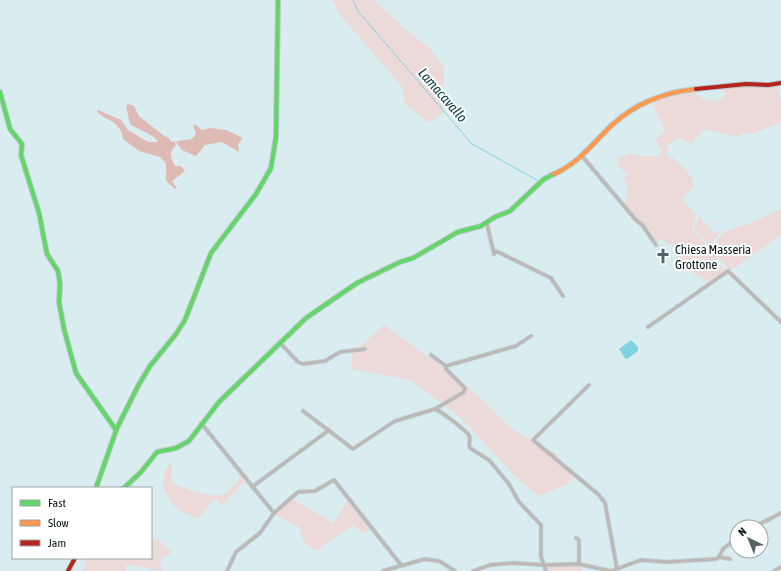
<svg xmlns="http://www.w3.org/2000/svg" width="781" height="571" viewBox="0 0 781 571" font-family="'Asap Condensed',sans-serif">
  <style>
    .green { fill: #ebdad7 }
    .forest { fill: #debab4 }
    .water { fill: #80d2de }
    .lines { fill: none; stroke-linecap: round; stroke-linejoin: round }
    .stream { stroke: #80d2de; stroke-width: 1 }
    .street-casing { stroke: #bac9cc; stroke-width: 4.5 }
    .fast-casing { stroke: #bac9cc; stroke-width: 6 }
    .slow-casing { stroke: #bac9cc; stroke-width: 6 }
    .jam-casing { stroke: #bac9cc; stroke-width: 6 }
    .street { stroke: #c0b7b5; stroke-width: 2.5 }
    .fast { stroke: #63d668; stroke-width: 4 }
    .slow { stroke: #ff974d; stroke-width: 4 }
    .jam { stroke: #b3261e; stroke-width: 4 }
    .labels { text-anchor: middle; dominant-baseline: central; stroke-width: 4; stroke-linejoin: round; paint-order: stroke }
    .poi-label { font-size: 13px; fill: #0b191a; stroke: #fff; text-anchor: start }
    .water-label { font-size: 14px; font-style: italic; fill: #03393f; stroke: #fff }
  </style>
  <rect width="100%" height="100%" fill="#d9edf0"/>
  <g class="green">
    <path d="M332 0H374L407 31 428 46 444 67 443 113 429 123 404 103 403 88 340 15Z"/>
    <path d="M751 85H777L781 102V123L754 133H743L739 137 704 129 692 144 680 138 667 144V149L669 151 666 154 670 159 672 157C678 162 698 179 693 187 690 192 685 194 682 199L696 215 692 230 716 254 717 262 726 270 709 282 696 275 678 258 682 253 671 243 668 244 661 238 656 243 635 216 636 214 629 211 622 203 625 202 628 184 623 179 628 174 618 166V157H623L630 153 640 156H659L662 150 655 140 665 131 651 100 665 95 696 89 697 95C708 102 714 104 725 96L724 89Z"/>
    <path d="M778 210H781V235L730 271C721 263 718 256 712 247L724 232 758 220Z"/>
    <path d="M699 216C703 223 711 226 713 233L721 231 711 244H708L694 230Z"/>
    <path d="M384 325 440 365 478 396 512 429 555 453 575 476 566 485 538 496 515 476 461 418 410 380 352 369V353Z"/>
    <path d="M218 444 245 481 222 505 219 504V500L214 499 198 519 181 511 173 505 163 487 164 473 171 461C174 468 168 474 173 483 186 489 214 501 227 492 232 489 236 482 240 478 240 474 222 450 218 444Z"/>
    <path d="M292 499 333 523 348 500 371 528 365 533 361 532 355 525 324 545 321 549 315 550C304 545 301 538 299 527L275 515Z"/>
    <path d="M151 539 158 540 172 552 160 560 163 571C149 571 137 563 126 565V571H83L87 558H151Z"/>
    <path d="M545 565H581L582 571H546Z"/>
  </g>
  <g class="forest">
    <path d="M128 104 134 106 139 116 164 136 169 138 171 142 174 141 176 145C168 152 171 158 175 166H181L185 171 172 181 177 188 175 189 166 181V163L160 157 139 151 123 139C121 121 108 122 97 112L98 110 121 120 128 130 148 142H158C157 136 137 129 130 124L126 106Z"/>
    <path d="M195 124 202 130 210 128 226 130 241 137 242 139 238 144 239 152 222 142 205 145 196 156 182 150 176 142C183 138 193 143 196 133L193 126Z"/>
  </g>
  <path class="water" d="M631 340 638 347V351L627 359 625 358 619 349Z"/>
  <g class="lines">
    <path class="stream" d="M353 0 357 10 472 144 537 180"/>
    <defs>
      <g id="street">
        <path d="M582 156 635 219 643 226 656 245"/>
        <path d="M487 224 494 254 496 251 551 278 563 296"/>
        <path d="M648 327 728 271 781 322"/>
        <path d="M280 343 298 362 303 364 325 361 340 352 365 349"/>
        <path d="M431 355 446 366"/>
        <path d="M589 385 533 440 599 495 605 503 617 569"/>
        <path d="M435 409C441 411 466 431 469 435 471 439 468 444 470 448L489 460 509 484 519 502 541 525V557L546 571"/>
        <path d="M303 411 353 449 395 421 435 409 464 392 465 388 446 369V366L516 346 531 336"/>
        <path d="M201 423 274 513"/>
        <path d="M252 487 329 430"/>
        <path d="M754 527 781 513"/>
        <path d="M576 538 579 540V564"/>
        <path d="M719 557 730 559"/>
        <path d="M227 571 236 552 260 533 274 513 298 492 315 491 334 480 401 565"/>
        <path d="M383 571 425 559 439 561 455 571"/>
        <path d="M473 571 490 565 513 563 545 565 579 564 610 571"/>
        <path d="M611 571 641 560 666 562 716 559 719 557 723 549 737 538"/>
        <path d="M774 571 781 567"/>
      </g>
      <g id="fast">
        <path d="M0 92 10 129 22 144 21 155 39 213 47 254 58 271 60 284 59 302 64 329 76 373 116 430"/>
        <path d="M96 488 117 428 138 386 150 366 176 334 185 320 211 253 256 194 271 168 276 137 278 0"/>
        <path d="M124 488 141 472 157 452 176 448 189 441 219 402 306 318 357 283 400 262 413 258 458 232 481 226 495 217 510 211 544 179 554 174"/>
      </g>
      <path id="slow" d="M554 174C579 163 593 143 612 125 636 103 665 92 696 89"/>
      <g id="jam">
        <path d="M696 89 746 84 768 85 781 83"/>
        <path d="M68 571 75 558"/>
      </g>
    </defs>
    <use href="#street" class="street-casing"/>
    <use href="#fast" class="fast-casing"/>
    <use href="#slow" class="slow-casing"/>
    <use href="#jam" class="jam-casing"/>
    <use href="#street" class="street"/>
    <use href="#fast" class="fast"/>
    <use href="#slow" class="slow"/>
    <use href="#jam" class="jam"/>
  </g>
  <defs>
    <symbol id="church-bare" viewBox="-9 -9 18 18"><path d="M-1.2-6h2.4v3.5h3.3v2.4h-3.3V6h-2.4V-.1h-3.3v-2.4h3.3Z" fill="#536365" stroke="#fff" stroke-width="2.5" paint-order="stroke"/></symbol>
  </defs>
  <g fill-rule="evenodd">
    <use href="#church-bare" x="652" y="245" width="22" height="22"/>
  </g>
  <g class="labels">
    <g class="poi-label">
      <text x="675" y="249">Chiesa Masseria<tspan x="675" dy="15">Grottone</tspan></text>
    </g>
    <g class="water-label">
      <text transform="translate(443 95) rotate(49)">Lamacavallo</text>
    </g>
  </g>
  <rect x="12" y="487" width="140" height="72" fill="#ffffff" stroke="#9da3a3"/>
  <rect x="20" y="500" width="20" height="6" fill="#63d668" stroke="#9da3a3"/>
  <text x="48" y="507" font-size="12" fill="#0b191a">Fast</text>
  <rect x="20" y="520" width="20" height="6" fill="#ff974d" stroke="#9da3a3"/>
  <text x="48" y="527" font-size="12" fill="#0b191a">Slow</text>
  <rect x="20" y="540" width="20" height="6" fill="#b3261e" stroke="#9da3a3"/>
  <text x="48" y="547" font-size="12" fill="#0b191a">Jam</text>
  <g transform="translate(749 539) rotate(317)"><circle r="19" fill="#ffffff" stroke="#9da3a3"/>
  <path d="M0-3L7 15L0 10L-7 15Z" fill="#536365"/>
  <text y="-6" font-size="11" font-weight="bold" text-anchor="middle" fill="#0b191a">N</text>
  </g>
</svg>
